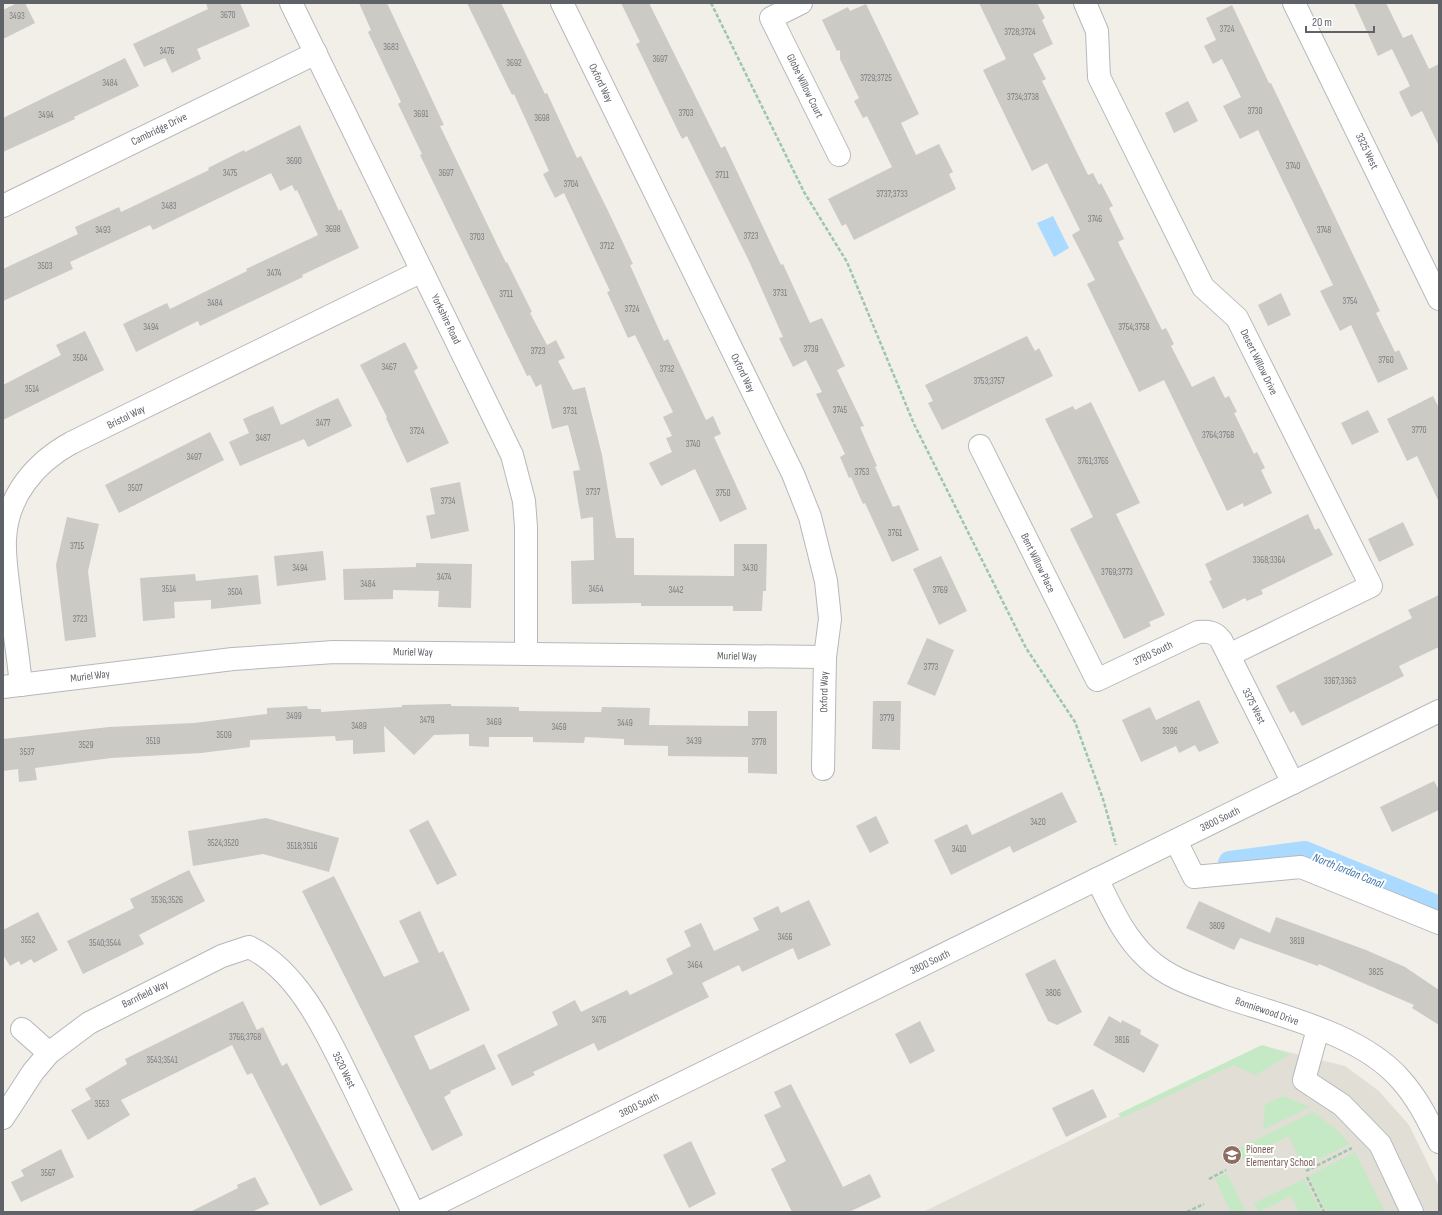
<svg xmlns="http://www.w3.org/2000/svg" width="1442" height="1215" viewBox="0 0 1442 1215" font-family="'Sofia Sans Condensed',sans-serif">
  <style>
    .education { fill: #e1ded6 }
    .green { fill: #c5e8c5 }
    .water { fill: #aadaff }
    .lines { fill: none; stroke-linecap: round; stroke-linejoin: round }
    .canal { stroke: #aadaff; stroke-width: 24 }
    .building { fill: #cccac5 }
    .minor-casing { stroke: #b5b8bc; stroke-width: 24 }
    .path { stroke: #9cc7a9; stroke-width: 2.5; stroke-dasharray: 4 2; stroke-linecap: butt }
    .minor { stroke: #fff; stroke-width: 22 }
    .labels { text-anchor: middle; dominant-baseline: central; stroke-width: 4; stroke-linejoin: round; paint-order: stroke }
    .number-label { font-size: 9px; fill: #7a7d7f }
    .street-label { font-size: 11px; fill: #5f6368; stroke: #fff }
    .education-label { font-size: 11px; fill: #785e54; stroke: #fff; text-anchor: start }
    .water-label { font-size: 12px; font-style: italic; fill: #4174aa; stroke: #fff }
  </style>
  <rect width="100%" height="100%" fill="#f1efe8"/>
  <path class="education" d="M1264 1046 1345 1066 1379 1091 1409 1125 1439 1186V1212H923Z"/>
  <g class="green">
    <path d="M1262 1045 1289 1054 1288 1056 1255 1075 1233 1065 1122 1118 1118 1114Z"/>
    <path d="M1283 1096 1310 1107 1263 1130 1265 1104Z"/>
    <path d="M1313 1112 1338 1131 1350 1144 1303 1167 1289 1136 1234 1163 1229 1153Z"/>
    <path d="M1355 1152 1385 1212H1326L1309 1176Z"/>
    <path d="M1227 1174 1246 1212H1231L1215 1179Z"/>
    <path d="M1304 1179 1321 1212H1299L1291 1196 1259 1212 1254 1203Z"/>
  </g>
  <path class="water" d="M1053 216 1069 248 1054 257 1037 223Z"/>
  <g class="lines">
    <path class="canal" d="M1230 863 1305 853 1439 908"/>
  </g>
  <g class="building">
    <path d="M17 3H25L35 23 3 39V10Z"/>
    <path d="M206 3H240L250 26 197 49 201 59 172 73 165 58 144 67 133 44 208 9Z"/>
    <path d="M359 3H387L444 125 440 126 506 263 507 262 532 312 530 313 547 345 556 340 565 358 558 361 573 390 585 387 602 455 616 538H634V575L734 576V544H767L766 591H763L762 611H733V606H641V603L572 604 571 561 594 560 593 517 581 519 573 471 580 470 568 425 552 429 541 384 536 387 530 375 527 376 420 155 422 154 398 104 401 102 368 32 371 30Z"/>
    <path d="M467 3H501L545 94 547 93 577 158 581 156 610 215 633 264 630 265 664 341 668 339 706 420 713 416 721 434 714 437 747 509 720 522 695 469 661 486 649 463 672 452 666 438 672 436 663 417 673 412 635 335 628 338 607 292 610 291 564 193 555 198 543 174 549 171 514 94 512 95Z"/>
    <path d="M621 3H649L721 148 725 146 781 265 783 264 810 323 822 318 845 366 837 370 864 426 860 427 877 466 875 467 893 507 899 505 919 550 892 562 865 503 863 504 851 477 849 478 840 457 845 454 816 394 822 392 806 360 793 367 779 338 783 337 749 261 687 136 682 139 663 100 636 44 640 42Z"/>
    <path d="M979 3H1037L1045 18 1042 20 1053 44 1033 54 1046 79 1042 81 1088 175 1093 173 1099 185 1101 183 1113 206 1109 208 1124 239 1118 242 1162 330 1166 328 1174 344 1171 346 1192 387 1214 376 1225 398 1229 396 1237 412 1234 413 1254 454 1257 452 1265 468 1261 470 1272 493 1244 507 1243 503 1227 511 1164 380 1139 392 1087 284 1095 280 1072 235 1080 230 1047 163 1032 171 983 70 1006 59Z"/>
    <path d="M1354 3H1386L1403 38 1412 34 1429 69 1439 64V146L1422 111 1411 117 1399 92 1410 86 1392 49 1378 56Z"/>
    <path d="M866 4 919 114 901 123 916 155 939 144 953 172 949 174 956 189 854 240 846 224 842 226 828 199 892 167 867 116 863 118 854 101 859 98 840 59V50L837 51 822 20 848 7 850 11Z"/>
    <path d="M1232 5 1269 83H1271L1380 311 1376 313 1395 352 1399 350 1408 369 1378 383 1351 325 1340 331 1320 291 1333 285 1258 130 1240 139 1223 106 1241 97 1222 59 1213 64 1204 46 1216 40 1206 18Z"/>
    <path d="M125 58 139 86 74 117 75 119 3 152V118Z"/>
    <path d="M1188 101 1198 121 1174 133 1165 113Z"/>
    <path d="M300 125 339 211 341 209 359 248 302 275 303 277 200 326 198 321 136 352 123 324 167 303 170 309 247 271 246 269 318 235 297 190 295 191 292 185 280 191 271 173 153 230 150 225 70 262 73 269 3 301V269L78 234 75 227 119 207 121 212 209 170 208 168 244 150 245 152Z"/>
    <path d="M1281 293 1291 315 1268 326 1258 305Z"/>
    <path d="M85 331 104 370 3 420V385L61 355 56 345Z"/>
    <path d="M1027 336 1035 351 1039 348 1053 376 942 430 928 403 933 401 925 385Z"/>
    <path d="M405 342 418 368 414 371 449 443 407 463 386 418 387 417 360 365Z"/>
    <path d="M1433 396 1439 408V502L1417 456 1407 461 1387 419Z"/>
    <path d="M338 398 352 426 308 447 304 439 240 466 229 442 249 433 243 419 273 406 281 425Z"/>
    <path d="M1091 402 1140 503 1116 514 1165 615 1149 622 1151 626 1124 639 1070 529 1093 517 1045 419 1073 406 1075 410Z"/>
    <path d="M1368 410 1379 432 1352 445 1341 423Z"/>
    <path d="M210 432 224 460 119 513 105 485Z"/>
    <path d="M460 482 469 531 431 539 426 516 435 514 430 488Z"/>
    <path d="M1308 514 1315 530 1319 528 1333 555 1261 590 1263 594 1247 601 1245 598 1223 609 1209 581 1212 580 1205 564Z"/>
    <path d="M67 517 99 524 88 571 96 637 65 641 56 565Z"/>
    <path d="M1403 522 1414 545 1379 562 1368 539Z"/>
    <path d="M323 551 326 580 277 586 274 556Z"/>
    <path d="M941 556 967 611 939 625 913 569Z"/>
    <path d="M416 563 472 564 471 608 438 607 439 591 393 590V599L344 600 343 569 416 567Z"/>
    <path d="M195 574 196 581 258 575 261 604 211 609V600L174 602 175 618 143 621 140 578Z"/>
    <path d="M1439 595V647L1399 666 1404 676 1302 726 1294 711 1290 713 1276 686 1412 618 1408 610Z"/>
    <path d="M927 638 954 650 935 696 907 684Z"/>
    <path d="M1199 700 1219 743 1199 752 1195 745 1179 753 1176 746 1141 762 1122 720 1150 707 1156 720Z"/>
    <path d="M873 701H901L900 750 872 749Z"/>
    <path d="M451 704V706L519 707V711L601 712 602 707 650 708 649 725 748 726V711H777V774L748 773V757L668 756V746L624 745V739L585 737 584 743 533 742V737H489V747L469 746V734L434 735 414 755 384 726 385 752 353 754V740L336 741 335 736 250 740V747L201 753 111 758 35 768 37 780 19 782 18 769 3 771V739L109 727 194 723 267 714V708L307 706 308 709H321V712L402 707V705Z"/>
    <path d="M1434 781 1439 790V810L1392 832 1380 807Z"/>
    <path d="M1062 792 1077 822 1013 853 1010 846 951 875 934 840 967 824 972 835Z"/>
    <path d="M876 816 889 843 870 853 856 826Z"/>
    <path d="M266 818 339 838 329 872 263 854 193 866 188 831Z"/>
    <path d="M428 820 457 875 437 885 409 830Z"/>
    <path d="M189 870 205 901 139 935 144 944 83 974 67 941 134 908 130 899Z"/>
    <path d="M334 876 384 977 419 962 399 921 420 911 439 953 443 951 470 1010 414 1036 430 1070 484 1044 496 1069 450 1091 451 1093 444 1097 463 1135 432 1151 302 891Z"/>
    <path d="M809 900 831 945 798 960 793 948 742 972 739 965 702 983 709 997 598 1051 594 1043 533 1072 535 1075 512 1086 497 1055 558 1025 552 1012 575 1000 581 1012 627 990 630 995 673 974 666 959 691 946 684 931 701 923 714 951 759 930 753 918 778 906 781 913Z"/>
    <path d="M1199 901 1270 933 1276 917 1366 950 1405 967 1439 990V1025L1412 1008 1414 1005 1319 964 1318 966 1240 938 1234 950 1186 928Z"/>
    <path d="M38 912 58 950 34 963 31 959 21 965 19 961 10 966 3 955V930Z"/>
    <path d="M1055 959 1082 1012 1057 1025 1048 1021 1025 974Z"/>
    <path d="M243 1001 257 1030 263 1027 282 1066 287 1063 353 1190 320 1206 252 1073 247 1075 232 1045 121 1100 130 1115 88 1140 71 1110 91 1099 85 1089 127 1064 125 1059Z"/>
    <path d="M1109 1016 1121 1023 1122 1020 1141 1030 1140 1034 1159 1045 1144 1073 1093 1045Z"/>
    <path d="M920 1021 935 1051 910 1064 895 1034Z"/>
    <path d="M791 1084 843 1187 870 1174 881 1197 849 1212H792L771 1169 786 1161 764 1115 781 1107 774 1092Z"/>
    <path d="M1093 1089 1107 1117 1066 1137 1052 1108Z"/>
    <path d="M691 1141 716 1194 689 1208 663 1155Z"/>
    <path d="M61 1149 74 1177 21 1202 11 1182 24 1176 21 1170Z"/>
    <path d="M255 1177 269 1204 252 1212H190L238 1188 237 1185Z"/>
  </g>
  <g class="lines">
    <defs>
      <g id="minor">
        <path d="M291 3 512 455 524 501 526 527V654"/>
        <path d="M562 3 793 474 810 517 826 581 830 619 825 657 823 769"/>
        <path d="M801 3 771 18 839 155"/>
        <path d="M1085 3 1097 31 1099 77 1203 287 1237 318 1371 586 1229 655"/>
        <path d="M1294 3 1439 299"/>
        <path d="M3 206 316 53"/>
        <path d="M980 446 1097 680 1198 632C1208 631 1215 632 1221 640L1293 783"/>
        <path d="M21 685C18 656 14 628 10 600 8 580 4 559 5 539 7 496 35 463 71 443L422 271"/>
        <path d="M3 687 233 659 334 652 825 657"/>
        <path d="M1176 841 1194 877 1301 867 1439 923"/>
        <path d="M1097 879C1111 907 1124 937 1147 958 1169 979 1198 987 1225 997 1281 1016 1362 1034 1401 1080 1418 1099 1428 1120 1439 1142"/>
        <path d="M22 1029 49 1053"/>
        <path d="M1318 1029 1304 1080 1342 1105 1380 1144 1412 1212"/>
        <path d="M3 1118 33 1072 49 1053 89 1023 222 956 249 947C301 972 329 1039 354 1089 374 1130 393 1171 413 1212"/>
        <path d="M420 1212 1439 711"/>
      </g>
    </defs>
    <use href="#minor" class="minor-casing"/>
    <g class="path">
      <path d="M711 3 804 192 847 262 914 424 1026 648 1075 722 1103 799 1116 845"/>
      <path d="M1225 1151 1232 1165"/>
      <path d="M1306 1171 1352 1148"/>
      <path d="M1307 1177 1324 1212"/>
      <path d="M1209 1179 1226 1170"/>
      <path d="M1187 1212 1204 1204"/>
    </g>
    <use href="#minor" class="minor"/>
  </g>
  <defs>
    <symbol id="school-disc" viewBox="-11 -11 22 22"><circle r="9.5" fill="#8d6e63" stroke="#fff"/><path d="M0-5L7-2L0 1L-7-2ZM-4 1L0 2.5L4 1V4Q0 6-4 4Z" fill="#fff"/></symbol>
  </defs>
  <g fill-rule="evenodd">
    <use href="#school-disc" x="1221" y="1144" width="22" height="22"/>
  </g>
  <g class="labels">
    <g class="number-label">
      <text x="228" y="15">3670</text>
      <text x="17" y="16">3493</text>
      <text x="1227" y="29">3724</text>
      <text x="1020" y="32">3728;3724</text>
      <text x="391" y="47">3683</text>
      <text x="167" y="51">3476</text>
      <text x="660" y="59">3697</text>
      <text x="514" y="63">3692</text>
      <text x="876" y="78">3729;3725</text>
      <text x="110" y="83">3484</text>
      <text x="1023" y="97">3734;3738</text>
      <text x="1255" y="111">3730</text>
      <text x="686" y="113">3703</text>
      <text x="421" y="114">3691</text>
      <text x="46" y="115">3494</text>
      <text x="542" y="118">3698</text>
      <text x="294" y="161">3690</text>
      <text x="1293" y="166">3740</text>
      <text x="230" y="173">3475</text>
      <text x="446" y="173">3697</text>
      <text x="722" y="175">3711</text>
      <text x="571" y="184">3704</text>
      <text x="892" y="194">3737;3733</text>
      <text x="169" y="206">3483</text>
      <text x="1095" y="219">3746</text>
      <text x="333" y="229">3698</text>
      <text x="103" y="230">3493</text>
      <text x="1324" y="230">3748</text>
      <text x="751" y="236">3723</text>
      <text x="477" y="237">3703</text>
      <text x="607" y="246">3712</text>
      <text x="45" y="266">3503</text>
      <text x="274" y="273">3474</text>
      <text x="780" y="293">3731</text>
      <text x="506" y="294">3711</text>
      <text x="1350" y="301">3754</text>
      <text x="215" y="303">3484</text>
      <text x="632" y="309">3724</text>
      <text x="151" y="327">3494</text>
      <text x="1134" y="327">3754;3758</text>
      <text x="811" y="349">3739</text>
      <text x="538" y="351">3723</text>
      <text x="80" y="358">3504</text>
      <text x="1386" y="360">3760</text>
      <text x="389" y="367">3467</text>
      <text x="667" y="369">3732</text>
      <text x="989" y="381">3753;3757</text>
      <text x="32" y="389">3514</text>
      <text x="840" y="410">3745</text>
      <text x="570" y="411">3731</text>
      <text x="323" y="423">3477</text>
      <text x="1419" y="430">3770</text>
      <text x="417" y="431">3724</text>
      <text x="1218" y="435">3764;3768</text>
      <text x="263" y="438">3487</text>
      <text x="693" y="444">3740</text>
      <text x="194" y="457">3497</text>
      <text x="1093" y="461">3761;3765</text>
      <text x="862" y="472">3753</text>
      <text x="135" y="488">3507</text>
      <text x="593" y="492">3737</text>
      <text x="723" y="493">3750</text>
      <text x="448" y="501">3734</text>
      <text x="895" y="533">3761</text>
      <text x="77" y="546">3715</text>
      <text x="1269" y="560">3368;3364</text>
      <text x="300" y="568">3494</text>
      <text x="750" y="568">3430</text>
      <text x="1117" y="572">3769;3773</text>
      <text x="444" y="577">3474</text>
      <text x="368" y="584">3484</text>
      <text x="169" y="589">3514</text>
      <text x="596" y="589">3454</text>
      <text x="676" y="590">3442</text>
      <text x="940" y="590">3769</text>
      <text x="235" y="592">3504</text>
      <text x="80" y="619">3723</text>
      <text x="931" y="667">3773</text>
      <text x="1340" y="681">3367;3363</text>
      <text x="294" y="716">3499</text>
      <text x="887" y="718">3779</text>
      <text x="427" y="720">3479</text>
      <text x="494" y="722">3469</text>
      <text x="625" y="723">3449</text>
      <text x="359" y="726">3489</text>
      <text x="559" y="727">3459</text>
      <text x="1170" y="731">3396</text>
      <text x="224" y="735">3509</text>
      <text x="153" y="741">3519</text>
      <text x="694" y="741">3439</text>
      <text x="759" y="742">3778</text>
      <text x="86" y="745">3529</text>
      <text x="27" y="752">3537</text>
      <text x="1038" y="822">3420</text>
      <text x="223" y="843">3524;3520</text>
      <text x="302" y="846">3518;3516</text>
      <text x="959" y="849">3410</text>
      <text x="167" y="900">3536;3526</text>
      <text x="1217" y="926">3809</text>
      <text x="785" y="937">3456</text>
      <text x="28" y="940">3552</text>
      <text x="1297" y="941">3819</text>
      <text x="105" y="943">3540;3544</text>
      <text x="695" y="965">3464</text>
      <text x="1376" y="972">3825</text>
      <text x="1053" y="993">3806</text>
      <text x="599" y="1020">3476</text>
      <text x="245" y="1037">3766;3768</text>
      <text x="1122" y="1040">3816</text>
      <text x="162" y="1060">3543;3541</text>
      <text x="102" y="1104">3553</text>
      <text x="48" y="1173">3567</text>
    </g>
    <g class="street-label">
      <text transform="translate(601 83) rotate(64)">Oxford Way</text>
      <text transform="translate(805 86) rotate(64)">Globe Willow Court</text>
      <text transform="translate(159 129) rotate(-26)">Cambridge Drive</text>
      <text transform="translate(1367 151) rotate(64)">3325 West</text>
      <text transform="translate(446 319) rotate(64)">Yorkshire Road</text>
      <text transform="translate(1259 362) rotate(64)">Desert Willow Drive</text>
      <text transform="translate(743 373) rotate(64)">Oxford Way</text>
      <text transform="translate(126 417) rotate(-26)">Bristol Way</text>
      <text transform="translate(1038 563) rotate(64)">Bent Willow Place</text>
      <text transform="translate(413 652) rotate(1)">Muriel Way</text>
      <text transform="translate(1153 653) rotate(-26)">3780 South</text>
      <text transform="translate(737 656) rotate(1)">Muriel Way</text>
      <text transform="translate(90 676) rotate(-7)">Muriel Way</text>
      <text transform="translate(824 692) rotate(-89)">Oxford Way</text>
      <text transform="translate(1254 706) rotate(63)">3375 West</text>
      <text transform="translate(1220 819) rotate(-26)">3800 South</text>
      <text transform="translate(930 962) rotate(-26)">3800 South</text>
      <text transform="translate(145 994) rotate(-26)">Barnfield Way</text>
      <text transform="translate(1267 1011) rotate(19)">Bonniewood Drive</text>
      <text transform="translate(344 1070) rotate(64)">3520 West</text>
      <text transform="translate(639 1105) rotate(-26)">3800 South</text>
    </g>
    <g class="education-label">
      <text x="1246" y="1149">Pioneer<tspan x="1246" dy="13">Elementary School</tspan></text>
    </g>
    <g class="water-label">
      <text transform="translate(1348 871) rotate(22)">North Jordan Canal</text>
    </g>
  </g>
  <rect width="1442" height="1215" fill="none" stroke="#5f6368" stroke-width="8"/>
  <path d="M1306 26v6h68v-6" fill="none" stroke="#5f6368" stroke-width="2"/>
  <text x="1312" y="26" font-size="12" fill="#5f6368" stroke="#ffffff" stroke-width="3" paint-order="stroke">20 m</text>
</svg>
